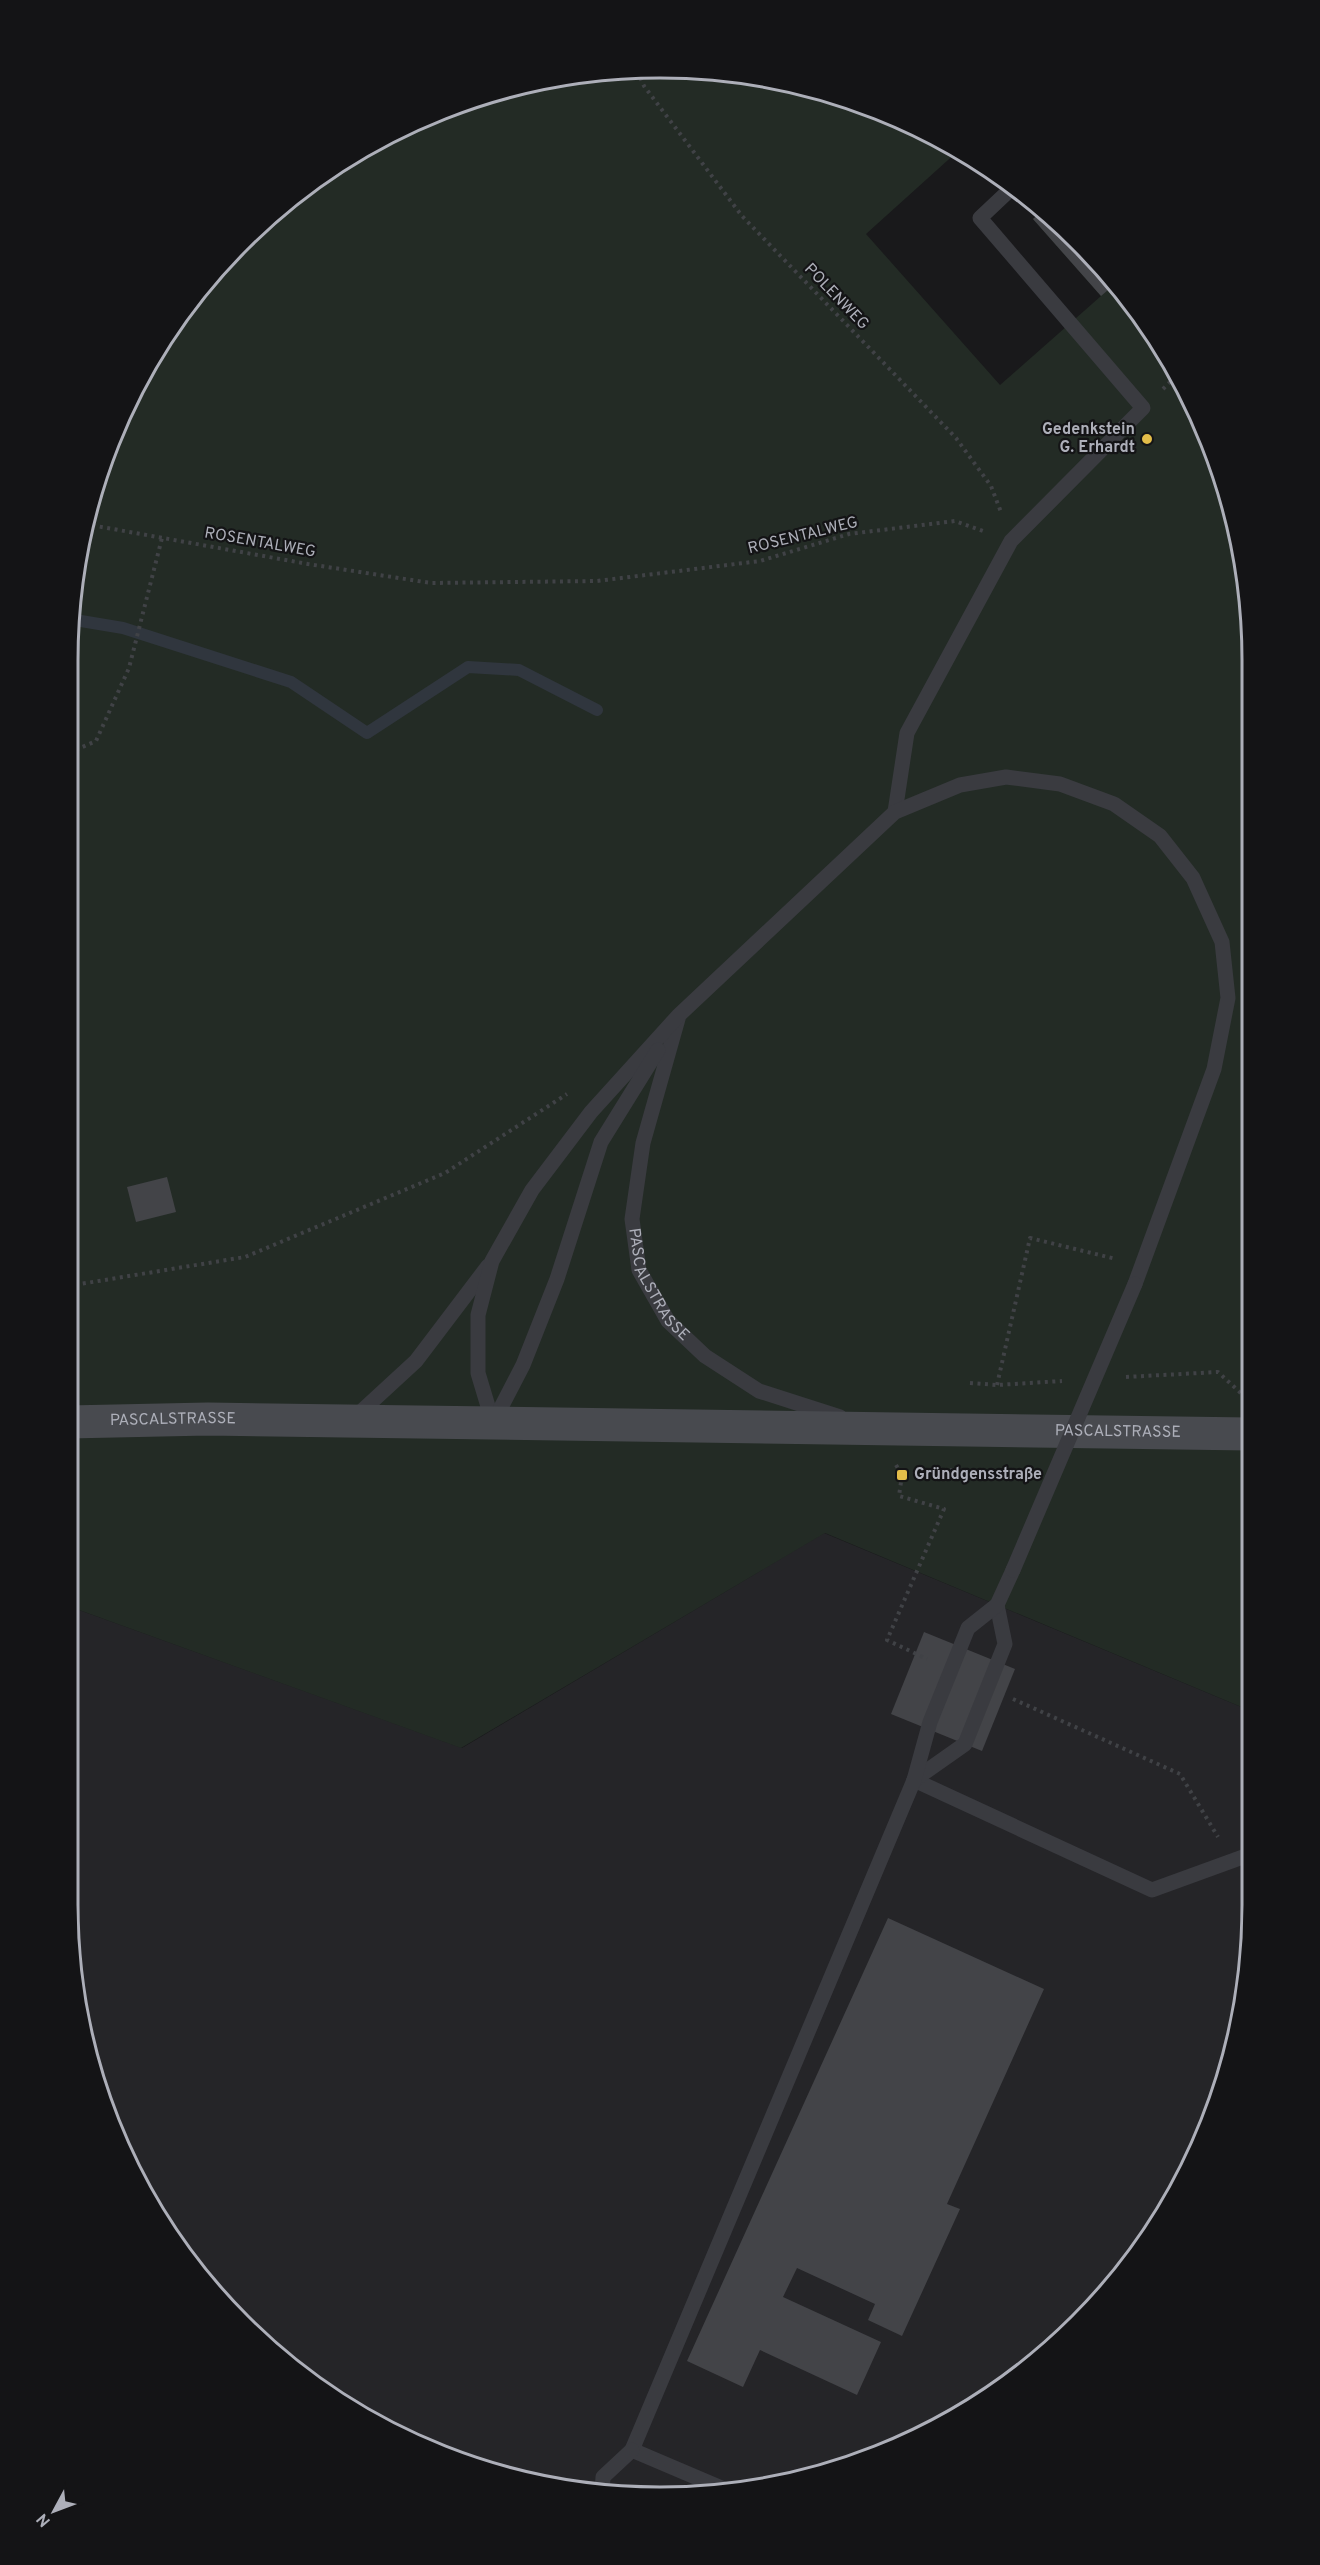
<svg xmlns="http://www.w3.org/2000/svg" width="1320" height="2565" viewBox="0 0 1320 2565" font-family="Overpass,sans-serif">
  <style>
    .built { fill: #252528 }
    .green { fill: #232b25 }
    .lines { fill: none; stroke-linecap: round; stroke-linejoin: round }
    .stream { stroke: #30363e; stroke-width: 12 }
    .building { fill: #434448 }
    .path { stroke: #404246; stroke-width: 4; stroke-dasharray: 3 4.5; stroke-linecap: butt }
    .lane { stroke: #3a3b40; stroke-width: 15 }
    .secondary { stroke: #484a4f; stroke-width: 33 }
    .lane-bridge { stroke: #3a3b40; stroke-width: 15 }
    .poi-dot { fill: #e3bd49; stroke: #141416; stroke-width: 2 }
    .labels { text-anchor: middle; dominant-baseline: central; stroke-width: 4.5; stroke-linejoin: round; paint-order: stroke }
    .street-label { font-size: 16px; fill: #adafb9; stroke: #141416 }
    .poi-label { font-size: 16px; font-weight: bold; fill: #adafb9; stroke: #141416; text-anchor: end }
    .rim { fill: none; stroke: #adafb9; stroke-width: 3 }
  </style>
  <rect width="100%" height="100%" fill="#19191b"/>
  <path class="built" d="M824 1533 1251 1711V1943L1232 2058 1192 2167 1152 2234 1079 2324 989 2397 922 2437 814 2477 737 2492 622 2496 544 2486 434 2453 363 2418 269 2350 190 2266 147 2201 99 2096 79 2020 68 1905V1606L462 1748Z"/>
  <path class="green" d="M698 69 813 88 922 128 958 151 866 234 1000 385 1101 296 1033 219 1042 211 1130 300 1208 434 1247 582 1251 1711 825 1533 461 1748 68 1606 69 622 88 507 128 398 190 300 269 215 363 147 469 99 582 73Z"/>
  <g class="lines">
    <path class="stream" d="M69 619 123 628 291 682 367 733 468 667 519 670 597 710"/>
  </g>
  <g class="building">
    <path d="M1042 211 1115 284 1101 296 1033 219Z"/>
    <path d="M167 1177 176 1212 136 1222 127 1187Z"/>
    <path d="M924 1632 1015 1669 982 1751 891 1714Z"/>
    <path d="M888 1918 1044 1989 947 2204 960 2209 902 2336 868 2320 875 2304 797 2268 783 2297 881 2342 857 2395 760 2350 743 2387 687 2361Z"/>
  </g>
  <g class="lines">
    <g class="path">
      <path d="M637 71 644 86 742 216 956 438 991 486 1001 512"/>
      <path d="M1163 389 1175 377"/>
      <path d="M85 524 308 564 431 583 597 581 760 561 849 534 955 521 983 531"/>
      <path d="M69 753 96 741 129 668 162 538"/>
      <path d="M68 1286 245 1257 445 1173 567 1094"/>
      <path d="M1126 1377 1218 1372 1244 1396"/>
      <path d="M970 1383 997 1385 1062 1381"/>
      <path d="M997 1385 1030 1238 1116 1259"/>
      <path d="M896 1465 902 1475 963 1469"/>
      <path d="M902 1475 899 1496 944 1509 887 1640 927 1659"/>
      <path d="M1013 1699 1180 1774 1218 1837"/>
    </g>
    <g class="lane">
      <path d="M895 812 907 733 1011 541 1143 408 980 218 1014 186"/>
      <path id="s1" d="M678 1019 643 1143 632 1219 639 1270 668 1321 705 1356 759 1391 840 1417"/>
      <path d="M353 1419 416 1361 488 1266"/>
      <path d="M493 1423 478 1373V1315L492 1261 532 1190 591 1112 678 1016 895 812 960 785 1006 777 1060 784 1114 804 1160 836 1193 878 1222 942 1228 998 1214 1069 1135 1284"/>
      <path d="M493 1423 523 1365 557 1279 601 1142 658 1050"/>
      <path d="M914 1780 1152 1890 1251 1854"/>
      <path d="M914 1780 965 1744 1005 1644 997 1605"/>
      <path d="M733 2493 632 2450 914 1780 930 1722 968 1628 997 1605 1013 1570"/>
      <path d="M602 2494 603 2477 632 2450"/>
    </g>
    <path class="secondary" id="s2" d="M68 1422 208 1419 1250 1434"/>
    <path class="lane-bridge" d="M1013 1570 1135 1284"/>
  </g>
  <g class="poi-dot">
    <circle cx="1147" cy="439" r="6"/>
    <rect x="896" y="1469" width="12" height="12" rx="3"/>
  </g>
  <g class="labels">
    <g class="street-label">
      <text transform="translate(836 297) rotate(46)">POLENWEG</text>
      <text transform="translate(803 536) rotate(-14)">ROSENTALWEG</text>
      <text transform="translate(260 543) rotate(10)">ROSENTALWEG</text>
      <text stroke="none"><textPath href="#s1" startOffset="278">PASCALSTRASSE</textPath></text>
      <text stroke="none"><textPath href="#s2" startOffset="105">PASCALSTRASSE</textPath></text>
      <text stroke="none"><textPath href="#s2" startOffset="1050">PASCALSTRASSE</textPath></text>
    </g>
    <g class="poi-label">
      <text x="1135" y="430">Gedenkstein<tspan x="1135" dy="18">G. Erhardt</tspan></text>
      <text x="914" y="1475" text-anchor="start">Gründgensstraße</text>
    </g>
  </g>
  <path d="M0 0H1320V2565H0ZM660 78H660A582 582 0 0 1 1242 660V1905A582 582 0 0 1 660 2487H660A582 582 0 0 1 78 1905V660A582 582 0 0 1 660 78Z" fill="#141416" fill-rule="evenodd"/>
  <path class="rim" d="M660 78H660A582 582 0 0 1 1242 660V1905A582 582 0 0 1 660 2487H660A582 582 0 0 1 78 1905V660A582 582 0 0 1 660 78Z"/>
  <g transform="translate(54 2511) rotate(229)" stroke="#141416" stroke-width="4.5" paint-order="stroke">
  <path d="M0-4.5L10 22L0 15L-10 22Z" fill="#adafb9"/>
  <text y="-9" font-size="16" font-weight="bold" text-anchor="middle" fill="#adafb9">N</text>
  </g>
</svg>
